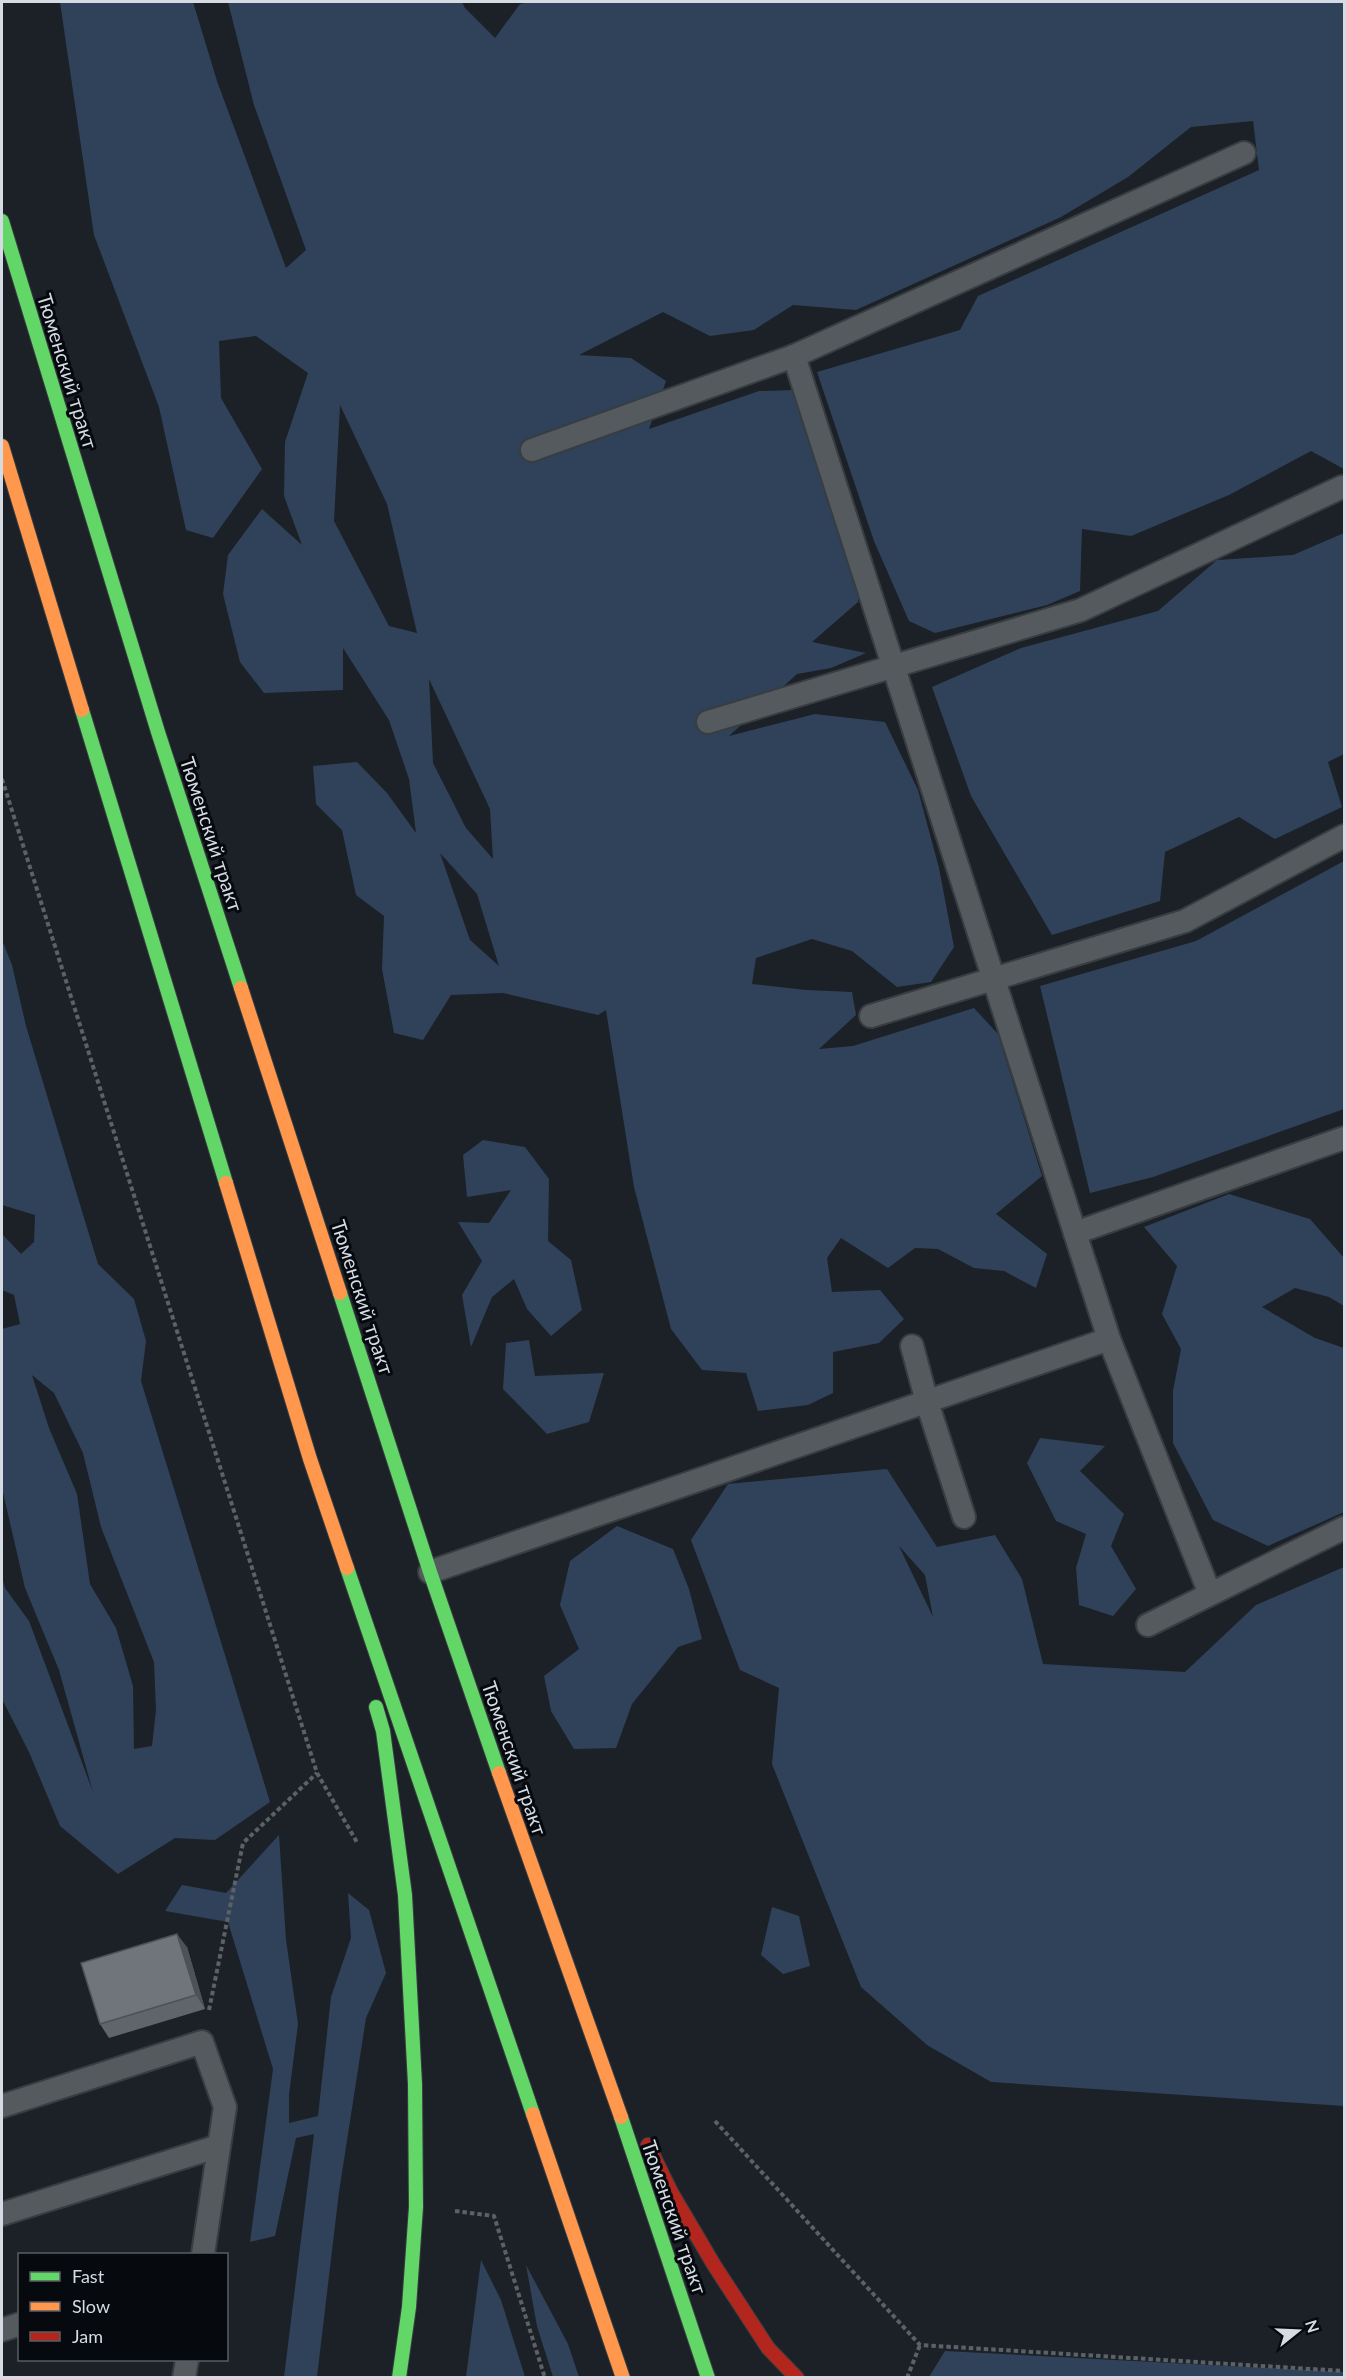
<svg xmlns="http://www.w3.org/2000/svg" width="1346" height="2379" viewBox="0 0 1346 2379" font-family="Lato,sans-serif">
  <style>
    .green { fill: #2f425a; fill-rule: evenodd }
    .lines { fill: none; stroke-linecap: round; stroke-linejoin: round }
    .lane-casing { stroke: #383d41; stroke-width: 26 }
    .fast-casing { stroke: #383d41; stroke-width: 16 }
    .slow-casing { stroke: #383d41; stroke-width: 16 }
    .jam-casing { stroke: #383d41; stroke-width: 16 }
    .path { stroke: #5c6166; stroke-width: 4; stroke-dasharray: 4.5 3; stroke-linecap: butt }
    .lane { stroke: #555a5f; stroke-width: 22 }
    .fast { stroke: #63d668; stroke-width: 14 }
    .slow { stroke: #ff974d; stroke-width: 14 }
    .jam { stroke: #b3261e; stroke-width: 14 }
    .wall { fill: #5f656a }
    .shaded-wall { fill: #4e5256 }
    .building { fill: #6f757b; stroke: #4e5256; stroke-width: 1.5 }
    .labels { text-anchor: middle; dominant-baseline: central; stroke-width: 6; stroke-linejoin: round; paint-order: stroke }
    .street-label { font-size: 20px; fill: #d5dbe3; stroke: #06090e }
  </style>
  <rect width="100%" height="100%" fill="#1b2127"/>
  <g class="green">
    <path d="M60 2H193L217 81 286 268 306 250 254 105 228 2H462L465 8 495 38 520 4 530 2H1344V469L1311 451 1229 495 1131 536 1082 529 1080 591 1047 605 935 633 909 621 874 541 817 372 960 330 978 296 1259 170 1253 121 1191 127 1128 177 1061 217 856 310 793 305 754 330 710 336 663 312 579 355 631 358 666 381 649 429 759 391 796 390 858 569V602L812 642 866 653 831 668 797 674 729 736 815 714 885 722 918 790 939 868 954 947 931 982 897 987 852 951 812 939 756 958 752 984 806 990 852 992 856 1015 819 1049 853 1046 974 1008 998 1034 1042 1176 996 1214 1047 1254 1036 1288 1004 1271 974 1268 938 1249 915 1248 888 1268 841 1238 827 1258 832 1292 880 1290 904 1319 879 1343 833 1352V1393L808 1405 758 1411 746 1373 702 1370 671 1329 634 1187 606 1010 598 1015 503 993 451 995 423 1040 394 1033 382 969 384 916 356 895 342 830 316 804 313 766 357 762 387 793 416 833 409 779 389 720 343 648V690L264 693 240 662 223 594 228 555 262 509 302 545 284 496 285 442 308 373 256 336 219 341 221 398 262 469 213 538 186 530 159 407 94 235ZM340 405 387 504 417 633 389 626 334 521ZM429 679 490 809 493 859 466 828 433 763ZM440 853 477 894 499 966 470 940Z"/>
    <path d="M1344 533V754L1328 762 1342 807 1275 839 1239 817 1165 852 1160 901 1052 935 971 796 932 687 1021 648 1158 611 1217 560 1293 555Z"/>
    <path d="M1344 861V1109L1153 1177 1090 1193 1040 986 1196 941Z"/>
    <path d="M2 940 12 965 26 1026 98 1264 134 1299 146 1341 141 1381 270 1802 215 1840 175 1838 118 1874 60 1826 29 1752 2 1699V1577L5 1588 29 1621 93 1792 59 1670 25 1588 2 1488V1329L20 1324 14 1295 2 1290V1223V1234L21 1254 34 1242 35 1215 2 1205ZM32 1375 54 1393 83 1453 101 1527 154 1662 156 1710 152 1746 134 1749 133 1686 116 1628 90 1584 77 1494 49 1428Z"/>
    <path d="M483 1140 525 1147 549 1179 548 1241 571 1260 582 1310 551 1336 527 1309 514 1279 492 1297 471 1347 462 1295 482 1261 458 1222 489 1223 511 1190 467 1197 463 1155Z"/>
    <path d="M1229 1194 1310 1219 1344 1258V1306L1329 1297 1295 1288 1262 1307 1315 1338 1344 1348V1512L1268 1546 1213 1520 1173 1443V1391L1181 1349 1162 1314 1177 1266 1144 1227Z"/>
    <path d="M529 1340 535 1376 604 1373 589 1422 547 1434 503 1389 506 1343Z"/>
    <path d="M1040 1438 1105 1446 1080 1471 1124 1514 1111 1546 1136 1589 1113 1616 1079 1605 1076 1568 1086 1534 1056 1521 1027 1463Z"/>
    <path d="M887 1469 937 1547 995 1535 1022 1579 1043 1664 1185 1672 1256 1605 1344 1567V2106L991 2082 927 2045 861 1987 772 1764 779 1688 740 1670 691 1540 728 1484ZM899 1546 925 1575 933 1617Z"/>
    <path d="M617 1526 673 1549 689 1589 702 1639 678 1647 632 1704 616 1748 574 1749 551 1711 544 1676 579 1649 560 1605 570 1561Z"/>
    <path d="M279 1835 286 1940 298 2024 289 2095V2123L318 2116 331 1997 351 1938 348 1893 369 1910 386 1973 366 2018 339 2192 317 2377H284L314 2134 296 2138 275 2236 250 2242 273 2069 228 1922 165 1911 182 1885 226 1893Z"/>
    <path d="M772 1907 799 1916 810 1966 783 1974 761 1955Z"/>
    <path d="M481 2260 501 2300 525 2377H466Z"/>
    <path d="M526 2265 568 2344 579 2377H553L537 2326Z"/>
    <path d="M945 2351 1344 2372V2377H929Z"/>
  </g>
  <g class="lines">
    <defs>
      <g id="lane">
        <path d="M794 356 1109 1339 1210 1594"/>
        <path d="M532 450 794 356 1244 153"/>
        <path d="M708 722 1081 610 1342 487"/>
        <path d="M871 1016 1185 921 1344 836"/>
        <path d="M1075 1233 1344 1138"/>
        <path d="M912 1346 927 1402 964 1517"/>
        <path d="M430 1572 1109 1339"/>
        <path d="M1148 1625 1344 1528"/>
        <path d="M2 2106 202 2042 225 2107 203 2254"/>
        <path d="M2 2214 219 2146"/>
        <path d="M2 2330 20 2324"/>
        <path d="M184 2378 187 2360"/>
      </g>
      <g id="fast">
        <path d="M2 221 158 732 241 988"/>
        <path d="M82 710 226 1183"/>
        <path d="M340 1293 430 1572 499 1773"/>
        <path d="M347 1568 533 2114"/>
        <path d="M376 1707 383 1731 405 1895 415 2084 416 2207 409 2307 399 2378"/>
        <path d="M621 2117 708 2378"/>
      </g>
      <g id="slow">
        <path d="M2 446 82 710"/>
        <path d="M241 988 340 1293"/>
        <path d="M226 1183 310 1459 347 1568"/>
        <path d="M499 1773 621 2117"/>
        <path d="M533 2114 623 2378"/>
      </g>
      <path id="jam" d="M648 2145 671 2192 714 2265 768 2348 797 2378"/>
    </defs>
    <use href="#lane" class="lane-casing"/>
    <use href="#fast" class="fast-casing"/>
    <use href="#slow" class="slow-casing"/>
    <use href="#jam" class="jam-casing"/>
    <g class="path">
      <path d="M2 779 317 1773 358 1844"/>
      <path d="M209 2010 243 1843 317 1773"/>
      <path d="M715 2121 920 2345 1344 2371"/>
      <path d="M455 2211 494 2216 545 2378"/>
      <path d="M907 2378 920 2345"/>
    </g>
    <use href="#lane" class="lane"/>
    <use href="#fast" class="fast"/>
    <use href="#slow" class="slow"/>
    <use href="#jam" class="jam"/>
  </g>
  <path class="wall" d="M187 1947 205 2009 109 2038 100 2024Z"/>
  <path class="shaded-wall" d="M177 1934 187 1947 205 2009 196 1995Z"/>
  <path class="building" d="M177 1934 196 1995 100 2024 81 1963Z"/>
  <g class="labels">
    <g class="street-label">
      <text transform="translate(68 371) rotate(73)">Тюменский тракт</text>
      <text transform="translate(212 834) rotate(72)">Тюменский тракт</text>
      <text transform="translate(363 1297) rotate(72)">Тюменский тракт</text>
      <text transform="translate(515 1758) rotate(71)">Тюменский тракт</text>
      <text transform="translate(675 2217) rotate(71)">Тюменский тракт</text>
    </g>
  </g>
  <rect width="1346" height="2379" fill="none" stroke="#d5dbe3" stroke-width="6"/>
  <rect x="18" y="2253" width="210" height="108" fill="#06090e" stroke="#595d63" stroke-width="1.5"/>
  <rect x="30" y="2272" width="30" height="9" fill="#63d668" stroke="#595d63" stroke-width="1.5"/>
  <text x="72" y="2283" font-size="18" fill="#d5dbe3">Fast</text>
  <rect x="30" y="2302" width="30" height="9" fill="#ff974d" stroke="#595d63" stroke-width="1.5"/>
  <text x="72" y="2313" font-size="18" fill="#d5dbe3">Slow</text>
  <rect x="30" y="2332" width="30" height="9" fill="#b3261e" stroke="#595d63" stroke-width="1.5"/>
  <text x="72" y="2343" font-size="18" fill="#d5dbe3">Jam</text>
  <g transform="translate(1298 2331) rotate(72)" stroke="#06090e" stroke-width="4.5" paint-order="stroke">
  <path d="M0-4.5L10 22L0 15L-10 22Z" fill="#d5dbe3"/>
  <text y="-9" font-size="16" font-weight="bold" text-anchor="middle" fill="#d5dbe3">N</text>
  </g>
</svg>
